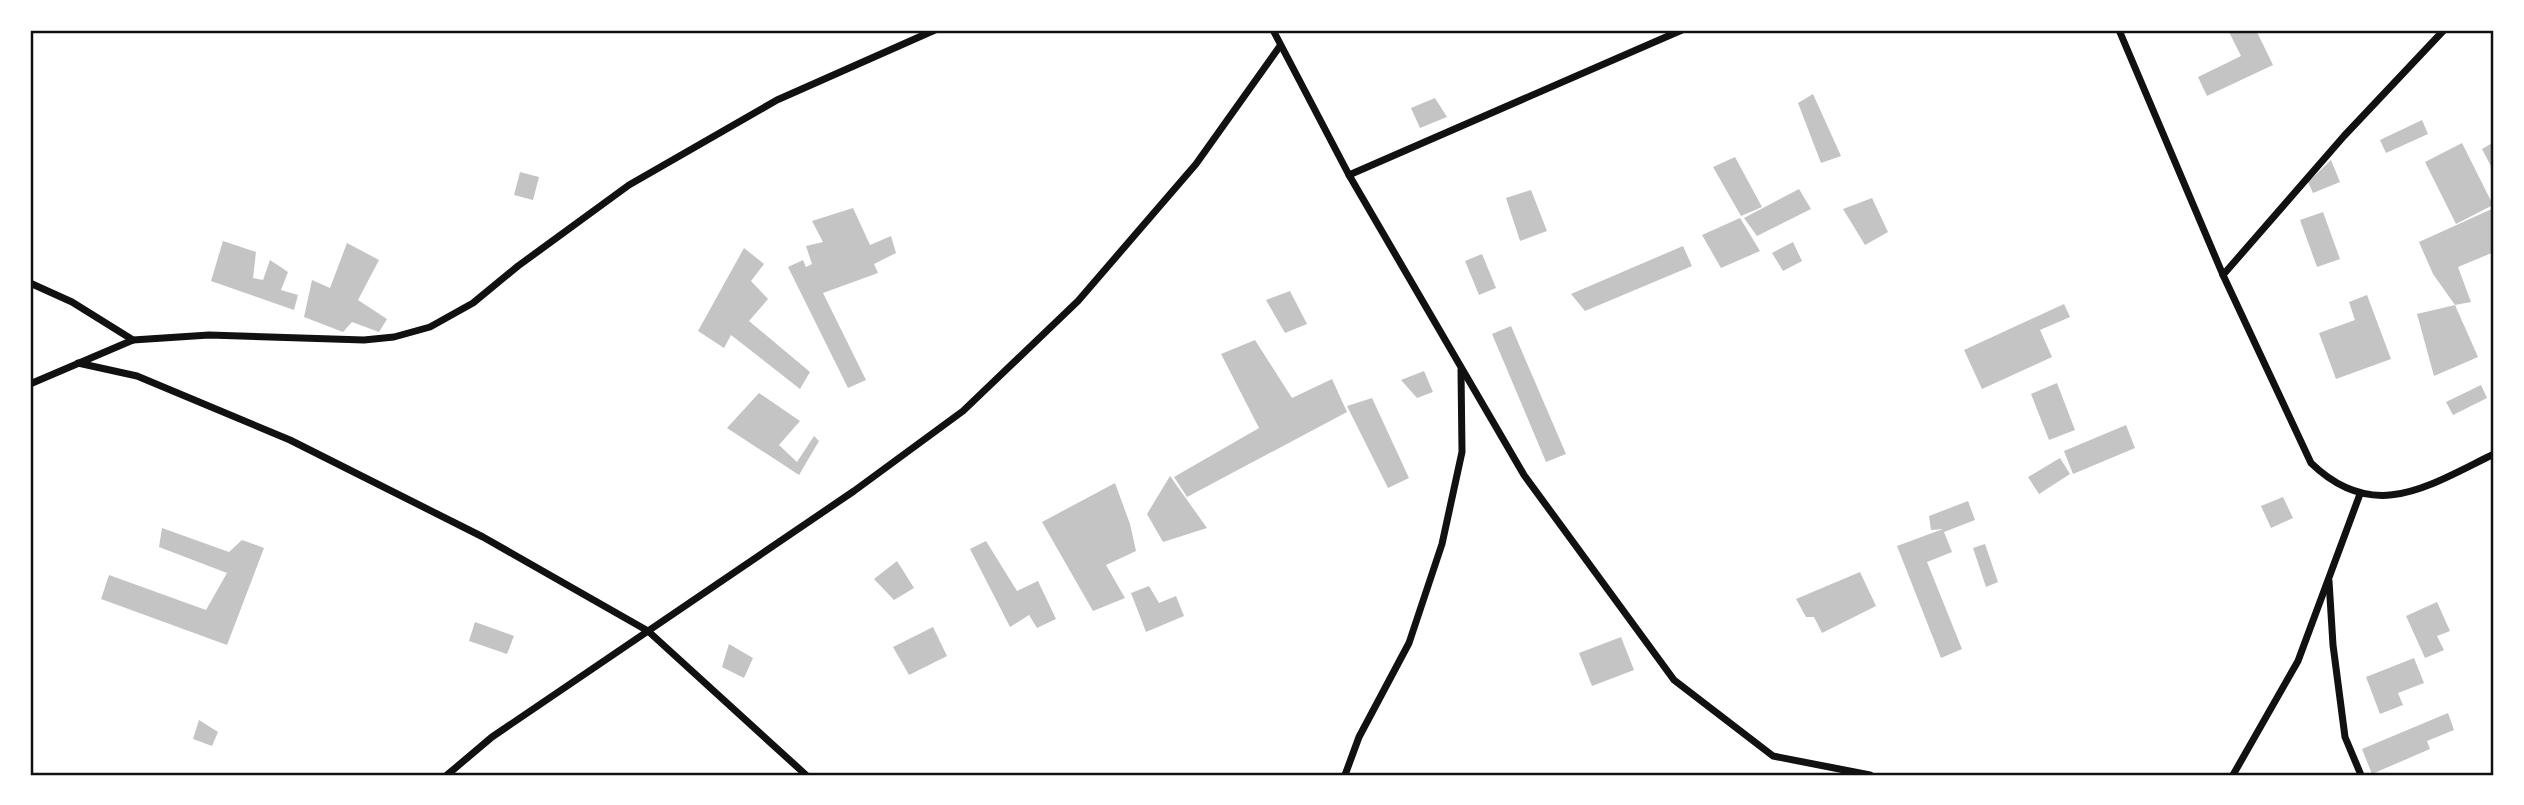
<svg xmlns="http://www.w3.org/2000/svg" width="2524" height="805" viewBox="0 0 2524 805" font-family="Overpass,sans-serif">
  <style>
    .building { fill: #c4c4c4 }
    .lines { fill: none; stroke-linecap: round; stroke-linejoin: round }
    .minor { stroke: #111; stroke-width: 7 }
    .neatline { fill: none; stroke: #111; stroke-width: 2.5 }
  </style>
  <rect width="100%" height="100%" fill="#fff"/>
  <g class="building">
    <path d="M2228 30H2256L2273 65 2207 96 2198 77 2241 56Z"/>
    <path d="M1813 94 1841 156 1821 163 1798 103Z"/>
    <path d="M1435 98 1447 117 1420 128 1411 108Z"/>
    <path d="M2422 120 2428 134 2386 153 2380 140Z"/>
    <path d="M2494 142V172L2482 149Z"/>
    <path d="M2462 143 2493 205 2456 224 2425 162Z"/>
    <path d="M1735 157 1762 207 1741 216 1713 167Z"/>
    <path d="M2331 160 2340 182 2313 193 2308 182Z"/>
    <path d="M520 172 539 177 533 200 514 195Z"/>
    <path d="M1799 189 1811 209 1757 236 1744 218Z"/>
    <path d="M1531 190 1547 231 1520 241 1506 198Z"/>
    <path d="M1872 198 1888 232 1865 245 1843 209Z"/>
    <path d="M853 208 870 245 891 236 896 253 874 264 878 273 823 293 866 380 848 388 788 267 803 260 806 267 812 264 806 246 823 242 812 221Z"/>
    <path d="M2494 208V252L2458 267 2471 302 2455 305 2433 274 2419 242Z"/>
    <path d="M2323 212 2340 259 2317 267 2300 220Z"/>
    <path d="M1740 218 1760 251 1721 268 1702 235Z"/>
    <path d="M223 241 256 252 253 278 263 280 270 260 288 272 281 290 298 295 294 310 211 281Z"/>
    <path d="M1793 242 1802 261 1783 271 1772 253Z"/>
    <path d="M347 243 379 260 358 300 387 319 379 332 352 322 343 332 304 317 312 280 330 288Z"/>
    <path d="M1683 246 1692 266 1585 311 1571 294Z"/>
    <path d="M744 248 764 264 751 281 768 299 749 321 810 372 800 389 731 335 724 348 698 331Z"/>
    <path d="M1482 254 1496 288 1479 295 1465 261Z"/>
    <path d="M1290 291 1307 324 1285 333 1266 300Z"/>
    <path d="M2367 295 2391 359 2336 379 2319 333 2355 320 2349 302Z"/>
    <path d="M2064 304 2070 317 2040 330 2052 357 1982 389 1964 350Z"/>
    <path d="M2455 305 2478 357 2434 376 2417 314Z"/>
    <path d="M1511 326 1566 454 1546 462 1492 334Z"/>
    <path d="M1255 340 1292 398 1332 379 1347 412 1187 497 1174 477 1259 428 1221 354Z"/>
    <path d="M1424 371 1433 392 1417 398 1401 380Z"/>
    <path d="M2057 383 2075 430 2049 440 2031 394Z"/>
    <path d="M2481 385 2487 398 2453 415 2446 402Z"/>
    <path d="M759 393 800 421 779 445 797 462 814 436 819 441 799 475 727 428Z"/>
    <path d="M1372 398 1409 478 1388 488 1347 406Z"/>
    <path d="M2126 425 2135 448 2073 474 2064 451Z"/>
    <path d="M2060 458 2070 474 2039 494 2028 477Z"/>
    <path d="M1170 476 1207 528 1163 542 1147 514Z"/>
    <path d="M1115 483 1130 524 1136 551 1106 565 1125 598 1093 611 1042 522Z"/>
    <path d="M2283 497 2293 518 2271 528 2261 506Z"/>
    <path d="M1968 501 1975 520 1944 532 1952 552 1927 562 1962 649 1941 658 1897 546 1943 529 1931 530 1929 516Z"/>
    <path d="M162 528 229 552 242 540 264 548 227 645 101 599 109 575 206 610 227 573 159 547Z"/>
    <path d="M986 541 1017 591 1038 581 1056 619 1037 628 1029 615 1010 627 970 549Z"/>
    <path d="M1985 544 1998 582 1986 587 1973 548Z"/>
    <path d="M897 561 914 588 894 600 874 579Z"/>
    <path d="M1860 572 1876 606 1822 633 1814 617H1806L1796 599Z"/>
    <path d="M1149 586 1159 603 1176 596 1184 616 1146 632 1131 593Z"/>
    <path d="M2437 602 2450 631 2437 636 2444 650 2425 658 2406 616Z"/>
    <path d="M475 622 514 636 507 654 469 641Z"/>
    <path d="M933 627 947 656 909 675 893 647Z"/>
    <path d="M1621 637 1634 670 1592 686 1579 653Z"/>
    <path d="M729 644 753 658 744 678 722 667Z"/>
    <path d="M2414 658 2424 683 2398 693 2403 705 2380 714 2366 677Z"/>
    <path d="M2448 713 2454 730 2427 741 2430 749 2372 774 2362 749Z"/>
    <path d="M199 720 218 732 212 746 193 739Z"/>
  </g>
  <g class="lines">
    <g class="minor">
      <path d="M1273 30 1349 175 1524 475 1674 680 1773 756 1870 775"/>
      <path d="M2119 30 2223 275 2311 463C2374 524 2428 486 2494 454"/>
      <path d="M1349 175 1682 30"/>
      <path d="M2223 275 2344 136 2444 30"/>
      <path d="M30 283 72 302 133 340"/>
      <path d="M78 363 137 376 290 440 483 537 648 631 806 775"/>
      <path d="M30 384 133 340 209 335 364 340 394 337 430 327 473 303 518 266 629 185 777 100 935 30"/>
      <path d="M2329 581 2333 645 2345 737 2361 775"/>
      <path d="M447 775 492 737 854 491 963 411 1078 301 1196 164 1280 46"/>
      <path d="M1345 775 1359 737 1409 643 1442 544 1462 452 1461 370"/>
      <path d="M2233 775 2298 661 2360 494"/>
    </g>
  </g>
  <rect width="2524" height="805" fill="none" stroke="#ffffff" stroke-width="63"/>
  <rect x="32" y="32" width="2460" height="742" class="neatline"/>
</svg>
